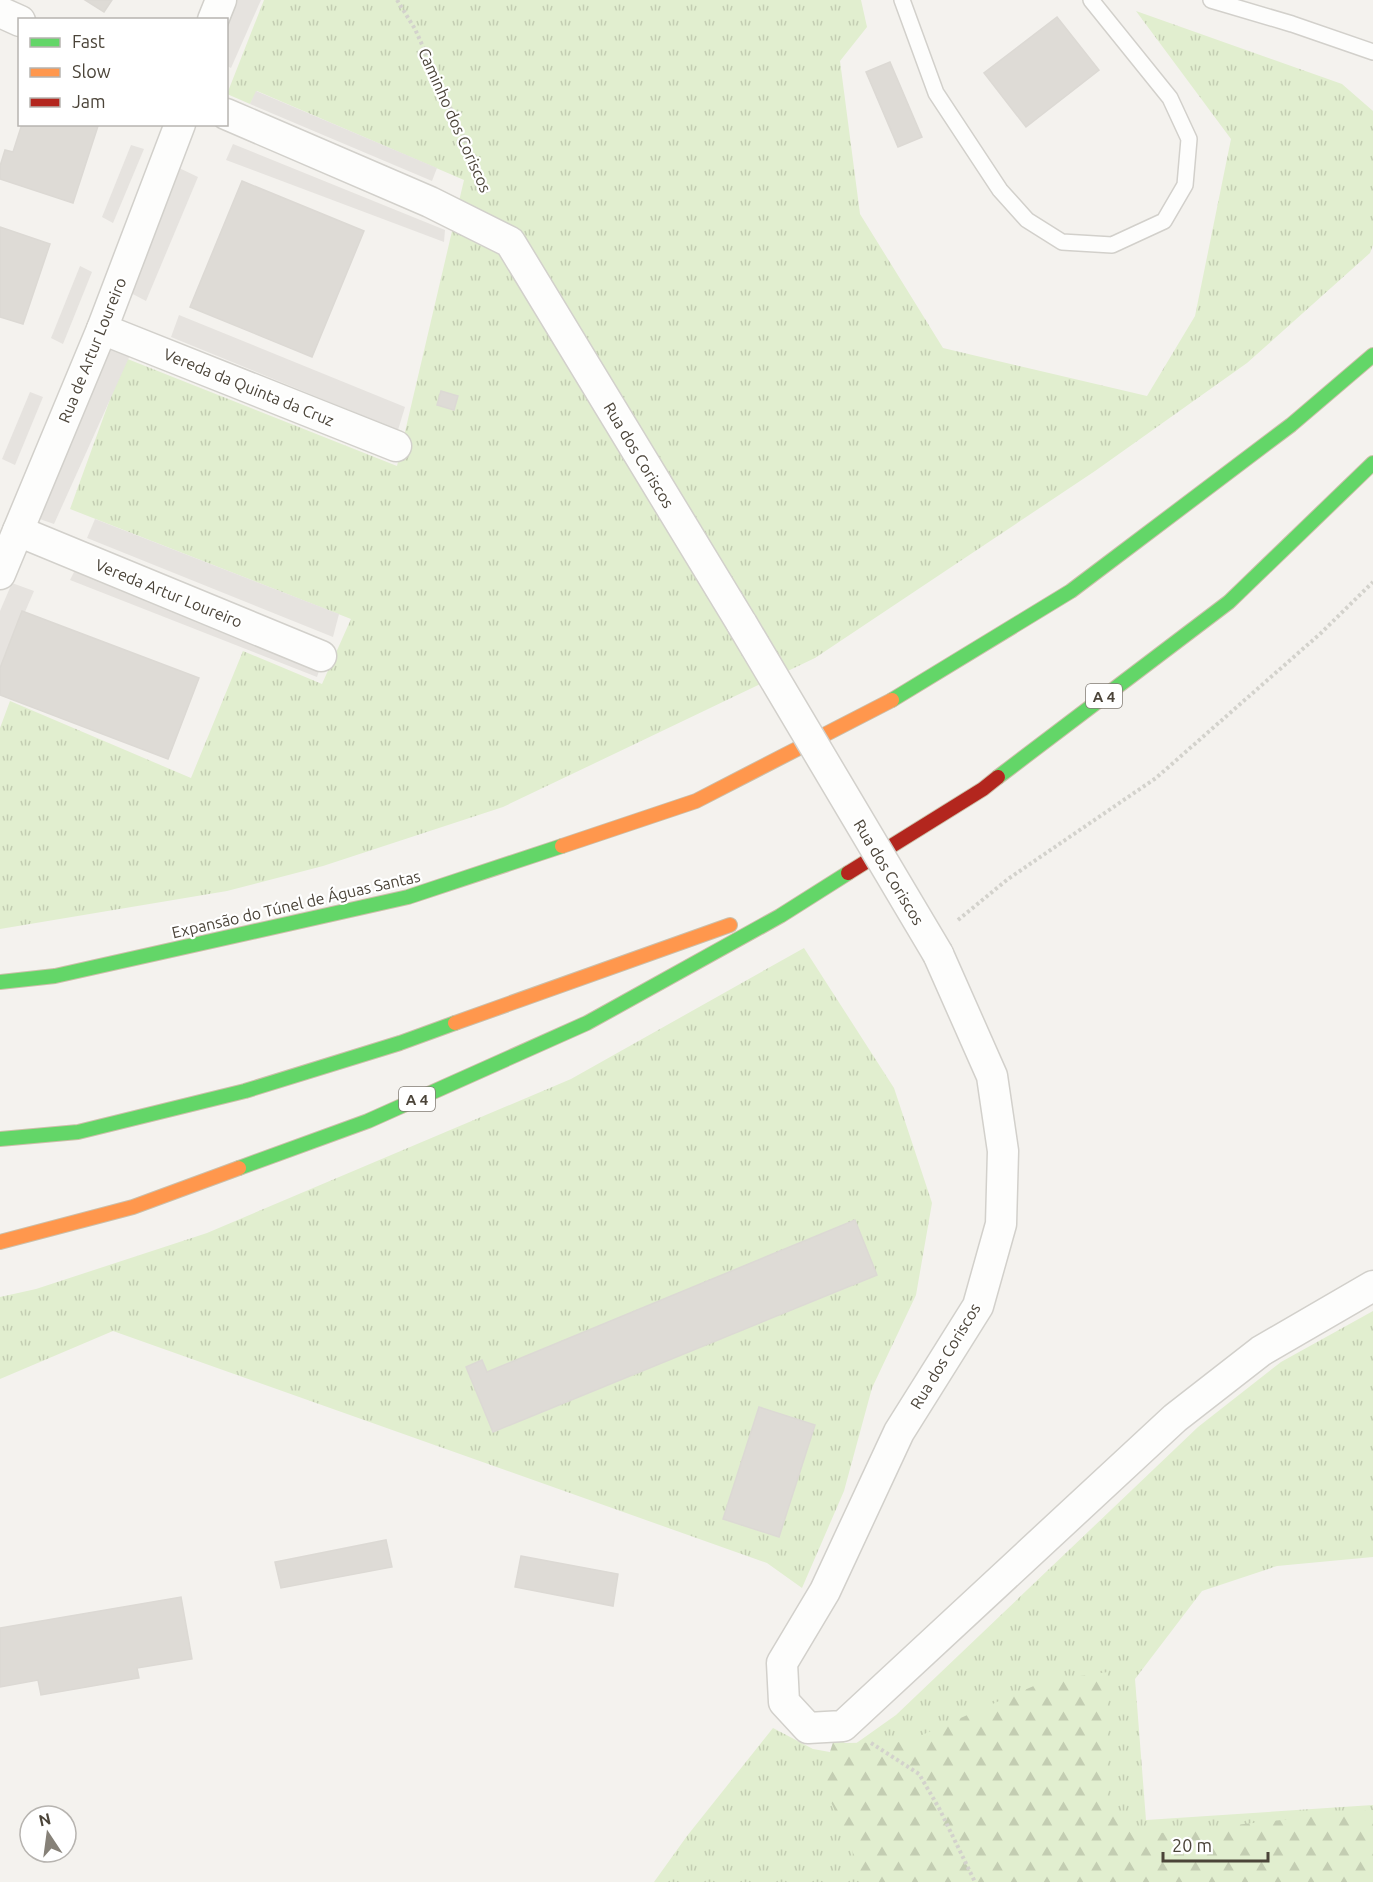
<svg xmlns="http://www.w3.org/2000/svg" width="1373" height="1882" viewBox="0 0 1373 1882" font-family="Ubuntu,sans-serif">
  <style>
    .grass { fill: url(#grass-tufts) }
    .forest { fill: url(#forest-firs) }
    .parking { fill: #e6e3df }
    .building { fill: #dedbd6; stroke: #dcd9d4; stroke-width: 1.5 }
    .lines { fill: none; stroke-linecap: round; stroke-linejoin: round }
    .lane-casing { stroke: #d2d0cb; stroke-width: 18 }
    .street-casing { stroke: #d2d0cb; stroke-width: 33 }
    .fast-casing { stroke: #ccbfa9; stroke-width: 16 }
    .slow-casing { stroke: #ccbfa9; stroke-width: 16 }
    .jam-casing { stroke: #ccbfa9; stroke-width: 16 }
    .path { stroke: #d3d2cc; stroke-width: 4; stroke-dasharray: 3 3; stroke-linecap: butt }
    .lane { stroke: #fdfdfc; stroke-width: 15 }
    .street { stroke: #fdfdfc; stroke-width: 30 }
    .fast { stroke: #63d668; stroke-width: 14 }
    .slow { stroke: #ff974d; stroke-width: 14 }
    .jam { stroke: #b3261e; stroke-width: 14 }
    .street-bridge-casing { stroke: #d2d0cb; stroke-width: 33; stroke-linecap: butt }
    .street-bridge { stroke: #fdfdfc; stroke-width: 30 }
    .labels { text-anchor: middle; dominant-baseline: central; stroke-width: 4.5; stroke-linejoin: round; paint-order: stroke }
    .shield { fill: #fff; stroke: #817c74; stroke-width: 1.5 }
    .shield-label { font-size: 15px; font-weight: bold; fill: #4b4439 }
    .street-label { font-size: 16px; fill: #4b4439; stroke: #fff }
  </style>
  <defs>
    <pattern id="grass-tufts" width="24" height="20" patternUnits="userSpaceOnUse" patternTransform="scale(1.5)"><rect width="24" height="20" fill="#e1eecf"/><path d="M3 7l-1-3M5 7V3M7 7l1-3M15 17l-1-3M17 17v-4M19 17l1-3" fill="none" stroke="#c3cdb2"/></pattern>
    <pattern id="forest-firs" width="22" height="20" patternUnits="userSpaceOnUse" patternTransform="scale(1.5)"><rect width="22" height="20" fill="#e1eecf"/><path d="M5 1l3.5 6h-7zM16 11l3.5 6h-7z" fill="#c3cdb2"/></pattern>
  </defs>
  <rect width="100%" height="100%" fill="#f4f2ee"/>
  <g class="grass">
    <path d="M264 0H861L867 27 840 61 860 214 943 348 1147 396 1195 316 1231 139 1136 11 1342 84 1373 111V245L1370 253 1247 363 1095 471 815 658 503 807 323 866 227 891 0 929V728L10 701 191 778 243 651 322 684 351 619 70 509 125 358 397 466 464 180 257 91 250 104 227 94Z"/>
    <path d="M804 948 894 1088 932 1203 916 1295 872 1388 844 1491 802 1588 767 1563 113 1331 0 1379V1297L36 1289 207 1233 571 1079Z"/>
    <path d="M1373 1311V1557L1277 1566 1202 1591 1135 1679 1146 1820 1373 1805V1882H654L687 1836 773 1728 813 1749 841 1754 896 1715 1198 1427 1281 1362Z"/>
  </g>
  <path class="forest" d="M1108 1672 1107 1802 1133 1836 1373 1810V1882H863L850 1844 821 1780 835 1736 845 1743 906 1742 1045 1681Z"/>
  <g class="parking">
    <path d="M233 0H261L231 68 227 66 226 20Z"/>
    <path d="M256 91 437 168 432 181 250 104Z"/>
    <path d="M233 144 445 230 444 242 226 160Z"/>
    <path d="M131 145 144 149 113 223 102 217Z"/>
    <path d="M177 167 198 177 146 301 127 291Z"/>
    <path d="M80 266 92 272 63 344 51 338Z"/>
    <path d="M179 315 405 407 398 430 171 337Z"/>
    <path d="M103 344 131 353 54 524 31 516Z"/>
    <path d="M30 392 43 397 15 465 2 459Z"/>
    <path d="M95 519 339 614 333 637 87 538Z"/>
    <path d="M76 568 321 665 317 677 70 580Z"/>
    <path d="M12 583 34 591 0 670V611Z"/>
  </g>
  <g class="building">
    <path d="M85 0H112L104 12Z"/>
    <path d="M1057 17 1099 70 1026 127 984 73Z"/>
    <path d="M890 62 922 137 898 147 866 72Z"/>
    <path d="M22 124 98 126 73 203 0 179V166L5 150 13 152Z"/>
    <path d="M242 181 364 231 312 357 190 307Z"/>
    <path d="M0 227 50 244 23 324 0 317Z"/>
    <path d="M441 391 458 396 454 410 437 405Z"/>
    <path d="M22 611 199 678 168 759 0 695V668Z"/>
    <path d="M855 1220 877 1275 493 1432 466 1367 482 1360 487 1372Z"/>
    <path d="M759 1407 815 1425 779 1537 723 1519Z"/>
    <path d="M386 1540 392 1567 281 1588 275 1562Z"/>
    <path d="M521 1556 618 1574 613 1606 515 1587Z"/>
    <path d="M181 1597 192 1659 137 1668 139 1678 41 1695 38 1680 0 1687V1628Z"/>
  </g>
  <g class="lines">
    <defs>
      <g id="lane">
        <path d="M902 0 936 93 1000 190 1027 220 1062 242 1112 245 1164 221 1185 185 1189 139 1170 98 1091 0"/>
        <path d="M1211 0 1292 24 1373 52"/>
      </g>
      <g id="street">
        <path d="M0 12 20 21"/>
        <path d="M213 20 221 0"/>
        <path d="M226 114 430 202 510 242 742 624"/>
        <path d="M102 329 396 446"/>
        <path d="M18 531 321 656"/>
        <path d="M0 574 102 329 180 124"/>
        <path d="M938 954 992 1076 1003 1151 1001 1224 978 1306 899 1432 825 1591 782 1663 784 1702 808 1728 843 1726 1175 1418 1261 1351 1373 1286"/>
      </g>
      <g id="fast">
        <path d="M892 700 1071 591 1291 425 1373 355"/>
        <path d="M998 777 1229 602 1373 463"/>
        <path d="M0 982 55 976 408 897 562 846"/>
        <path d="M0 1139 78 1132 245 1091 400 1043 455 1023"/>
        <path d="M239 1168 368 1121 587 1023 780 916 848 873"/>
      </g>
      <g id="slow">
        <path d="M562 846 696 801 892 700"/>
        <path d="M455 1023 730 925"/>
        <path d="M0 1242 133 1207 239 1168"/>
      </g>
      <path id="jam" d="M848 873 983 789 998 777"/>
    </defs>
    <use href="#lane" class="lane-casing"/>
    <use href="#street" class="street-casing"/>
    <use href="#fast" class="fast-casing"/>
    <use href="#slow" class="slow-casing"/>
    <use href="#jam" class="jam-casing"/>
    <g class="path">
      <path d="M397 0 415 29 489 194"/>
      <path d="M958 920 1008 879 1156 778 1321 633 1373 582"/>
      <path d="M871 1743 919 1774 939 1808 975 1882"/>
    </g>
    <use href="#lane" class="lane"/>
    <use href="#street" class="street"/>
    <use href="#fast" class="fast"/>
    <use href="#slow" class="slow"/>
    <use href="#jam" class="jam"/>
    <defs>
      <path id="street-bridge" d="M742 624 938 954"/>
    </defs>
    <use href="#street-bridge" class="street-bridge-casing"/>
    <use href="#street-bridge" class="street-bridge"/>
  </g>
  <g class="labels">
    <g class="shield">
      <rect x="1086" y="684" width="36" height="24" rx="4.5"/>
      <rect x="399" y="1087" width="36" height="24" rx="4.5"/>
    </g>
    <g class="shield-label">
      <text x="1104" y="696">A 4</text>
      <text x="417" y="1099">A 4</text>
    </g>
    <g class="street-label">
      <text transform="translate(455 120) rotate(66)">Caminho dos Coriscos</text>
      <text transform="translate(92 350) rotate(-68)">Rua de Artur Loureiro</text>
      <text transform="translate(249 387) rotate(22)">Vereda da Quinta da Cruz</text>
      <text transform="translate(639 455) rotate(59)">Rua dos Coriscos</text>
      <text transform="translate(169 593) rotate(22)">Vereda Artur Loureiro</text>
      <text transform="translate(889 872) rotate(59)">Rua dos Coriscos</text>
      <text transform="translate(296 904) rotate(-13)">Expansão do Túnel de Águas Santas</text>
      <text transform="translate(945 1356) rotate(-59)">Rua dos Coriscos</text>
    </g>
  </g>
  <rect x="18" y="18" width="210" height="108" fill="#ffffff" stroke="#b7b4b0" stroke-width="1.5"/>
  <rect x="30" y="38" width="30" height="9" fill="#63d668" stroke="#b7b4b0" stroke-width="1.5"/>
  <text x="72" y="48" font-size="18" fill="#4b4439">Fast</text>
  <rect x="30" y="68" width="30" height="9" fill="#ff974d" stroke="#b7b4b0" stroke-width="1.5"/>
  <text x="72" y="78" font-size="18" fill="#4b4439">Slow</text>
  <rect x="30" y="98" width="30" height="9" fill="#b3261e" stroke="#b7b4b0" stroke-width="1.5"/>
  <text x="72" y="108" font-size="18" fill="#4b4439">Jam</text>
  <g transform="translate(48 1834) rotate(347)"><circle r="28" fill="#ffffff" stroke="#b7b4b0" stroke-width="1.5"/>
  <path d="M0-4.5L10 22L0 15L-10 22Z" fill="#868178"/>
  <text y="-9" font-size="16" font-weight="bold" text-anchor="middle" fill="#4b4439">N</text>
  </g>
  <path d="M1163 1852v9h105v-9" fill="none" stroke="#4b4439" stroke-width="3"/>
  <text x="1172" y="1852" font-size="18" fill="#4b4439" stroke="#ffffff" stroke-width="4.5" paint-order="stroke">20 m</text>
</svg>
